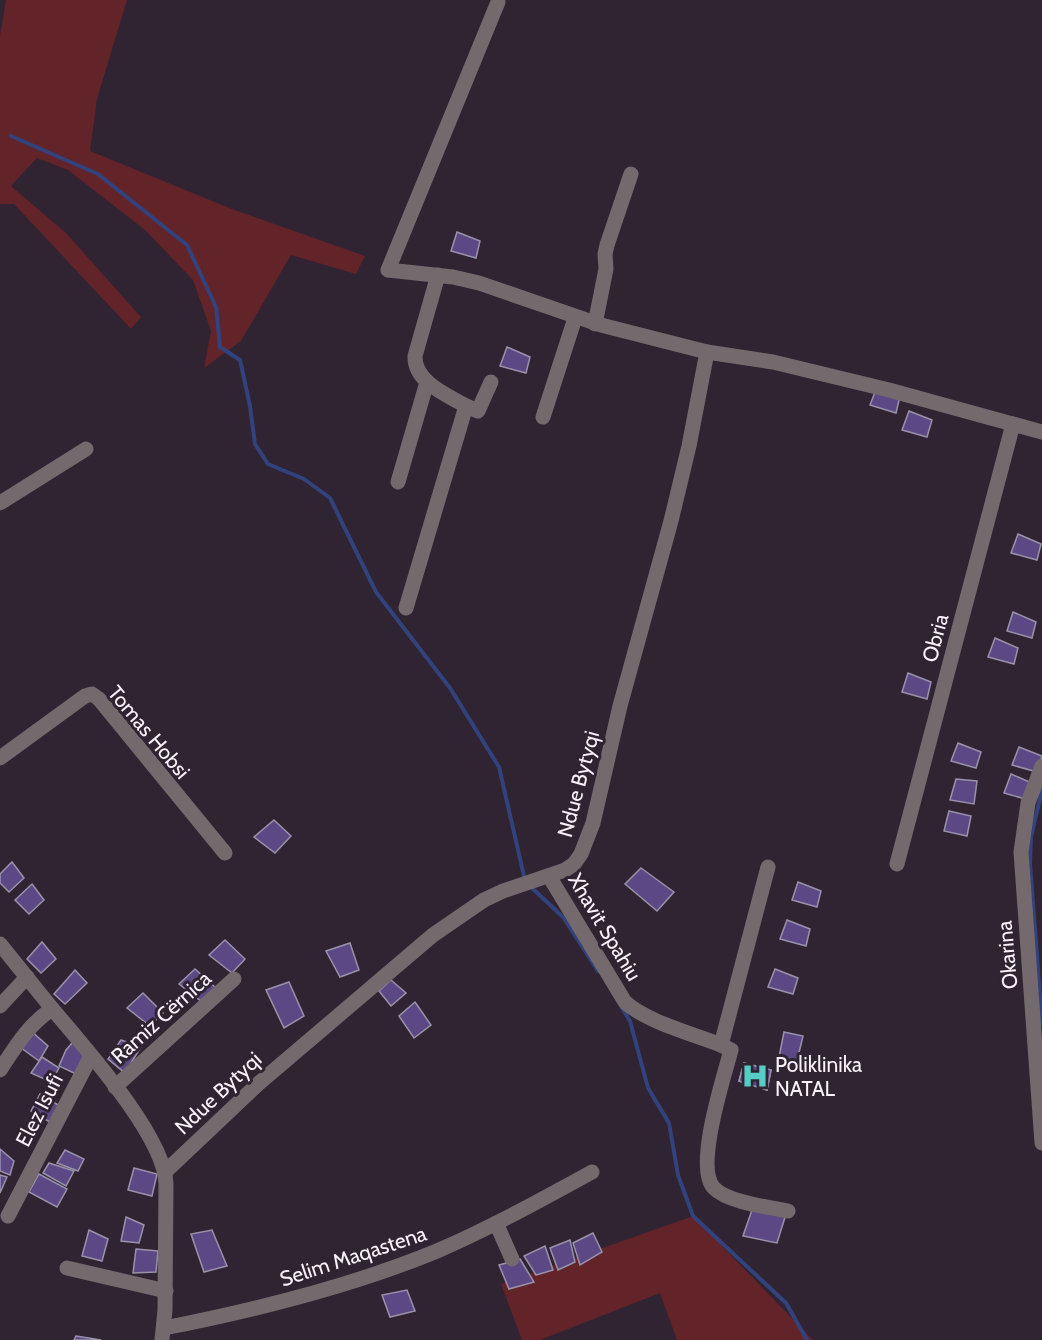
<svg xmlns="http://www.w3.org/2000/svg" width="1042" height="1340" viewBox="0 0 1042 1340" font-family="Cabin,sans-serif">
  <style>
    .green { fill: #622329 }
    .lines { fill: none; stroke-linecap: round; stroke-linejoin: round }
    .stream { stroke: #32427c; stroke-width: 4 }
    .building { fill: #5b4885; stroke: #9893a9; stroke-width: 1.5 }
    .minor { stroke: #746a6e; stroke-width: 15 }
    .labels { text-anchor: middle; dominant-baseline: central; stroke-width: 6; stroke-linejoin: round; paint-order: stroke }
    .street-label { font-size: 21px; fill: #faf1fb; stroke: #302332 }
    .poi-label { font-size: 21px; fill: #faf1fb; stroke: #302332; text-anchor: start }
  </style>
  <rect width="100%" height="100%" fill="#302332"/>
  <g class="green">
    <path d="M6 0H127L97 99 90 151 232 209 365 256 356 274 291 255 241 341 204 368 211 331 193 280 145 230 68 170 37 158 11 186 66 233 141 317 131 329 14 204H0V36Z"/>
    <path d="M693 1216 813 1340H677L660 1293 540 1340H522L501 1284Z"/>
  </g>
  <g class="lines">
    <g class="stream">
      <path d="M11 136 98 174 187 245 216 307 220 347 240 360 250 406 255 444 268 464 304 479 330 498 376 592 450 688 499 767 524 876"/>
      <path d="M1042 790 1031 837 1030 863 1042 1023"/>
      <path d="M533 889 563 917 598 971"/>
      <path d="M622 1008 630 1021 648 1088 669 1123 678 1175 693 1216 786 1303 807 1340"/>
    </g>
  </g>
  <g class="building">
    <path d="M457 232 480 241 476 258 451 251Z"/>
    <path d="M507 347 530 357 526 373 500 366Z"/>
    <path d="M877 387 900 396 896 413 870 405Z"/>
    <path d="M909 411 932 420 927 437 902 430Z"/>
    <path d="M1018 534 1041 544 1037 560 1011 553Z"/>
    <path d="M1013 612 1036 622 1032 638 1007 631Z"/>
    <path d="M995 638 1018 648 1014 664 988 657Z"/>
    <path d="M908 673 931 682 927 699 902 692Z"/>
    <path d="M958 743 981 752 976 768 951 761Z"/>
    <path d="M1019 747 1042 756 1037 772 1012 765Z"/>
    <path d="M1011 774 1034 784 1029 800 1004 793Z"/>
    <path d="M956 779 977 781 974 804 950 800Z"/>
    <path d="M949 811 971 816 967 836 944 831Z"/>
    <path d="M274 820 291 836 275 853 254 837Z"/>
    <path d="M12 862 24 878 9 892 0 883V874Z"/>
    <path d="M641 868 674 892 657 911 625 884Z"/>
    <path d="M798 882 821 891 817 907 792 900Z"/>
    <path d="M32 884 44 900 29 914 15 900Z"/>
    <path d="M787 920 810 929 806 946 780 939Z"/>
    <path d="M225 940 245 959 232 973 209 955Z"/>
    <path d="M42 942 56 959 41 973 27 959Z"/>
    <path d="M350 943 359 970 340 977 326 951Z"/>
    <path d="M195 969 216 988 202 1002 179 984Z"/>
    <path d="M775 969 798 978 793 994 768 987Z"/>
    <path d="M75 970 87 983 65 1004 54 994Z"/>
    <path d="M391 980 406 993 391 1006 379 991Z"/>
    <path d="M289 982 304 1016 284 1028 266 990Z"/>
    <path d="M143 993 163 1013 150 1026 127 1008Z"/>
    <path d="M415 1002 431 1025 414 1038 399 1016Z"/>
    <path d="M31 1031 48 1046 39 1061 20 1047Z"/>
    <path d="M784 1032 803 1036 797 1061 779 1057Z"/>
    <path d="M121 1040 141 1047 125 1073 108 1059Z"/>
    <path d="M73 1042 89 1050 76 1074 59 1066 66 1050Z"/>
    <path d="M42 1057 59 1068 51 1082 31 1073Z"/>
    <path d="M744 1063 771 1070 767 1090 739 1081Z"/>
    <path d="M744 1063 771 1070 767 1090 739 1081Z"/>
    <path d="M40 1094 60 1106 53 1124 31 1111Z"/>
    <path d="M0 1149 14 1161 10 1175 0 1171Z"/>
    <path d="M65 1150 84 1159 78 1171 57 1163Z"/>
    <path d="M49 1163 74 1171 66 1186 43 1173Z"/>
    <path d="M134 1168 157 1174 152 1196 128 1190Z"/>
    <path d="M39 1174 67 1189 57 1207 29 1192Z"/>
    <path d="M0 1175 7 1177 0 1193Z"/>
    <path d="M754 1204 787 1211 777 1243 743 1236Z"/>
    <path d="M126 1217 144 1225 139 1243 121 1241Z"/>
    <path d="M89 1230 108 1239 102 1261 82 1256Z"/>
    <path d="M212 1230 227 1266 204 1272 191 1234Z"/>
    <path d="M593 1233 602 1252 580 1265 573 1243Z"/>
    <path d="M570 1240 575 1262 558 1270 550 1248Z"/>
    <path d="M545 1246 553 1270 536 1275 524 1256Z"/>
    <path d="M136 1249 158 1251 156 1272 133 1273Z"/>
    <path d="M520 1259 534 1282 509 1289 499 1265Z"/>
    <path d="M407 1290 415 1311 390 1317 382 1295Z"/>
    <path d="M76 1336 101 1340H74Z"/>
  </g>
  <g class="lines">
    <g class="minor">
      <path d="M498 2 388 270 453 277 479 283 601 325 707 352 773 362 889 390 1042 432"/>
      <path d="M595 324 606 269 605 254 607 245 631 174"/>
      <path d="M466 406 478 411 491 382"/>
      <path d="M543 417 575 318"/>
      <path d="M398 482 427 382"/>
      <path d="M0 503 86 449"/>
      <path d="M406 608 466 406C447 395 414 382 415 356L438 275"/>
      <path d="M0 758 85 696 92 694 99 699 225 853"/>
      <path d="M1042 766 1028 803 1021 852 1042 1143"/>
      <path d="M897 864 1013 424"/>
      <path d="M768 867 721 1045 731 1050C724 1077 694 1168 714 1188 727 1202 768 1207 788 1211"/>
      <path d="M549 876 625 1002C645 1021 693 1034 721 1045"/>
      <path d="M0 944C18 966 36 989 55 1012 86 1049 165 1137 166 1184L165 1310 162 1340"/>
      <path d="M0 1006 27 977"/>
      <path d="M0 1070C16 1046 28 1025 52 1009"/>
      <path d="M115 1087 234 979"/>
      <path d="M166 1171 258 1084 433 935 484 900 503 891 565 870 574 864 581 854 593 823 620 706 671 521 689 446 707 352"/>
      <path d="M8 1216 91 1056"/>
      <path d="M496 1223 512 1259"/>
      <path d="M67 1268 166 1291"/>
      <path d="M164 1328C256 1310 350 1287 437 1251 490 1228 541 1200 592 1172"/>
    </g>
  </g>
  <defs>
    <symbol id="hospital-bare" viewBox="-9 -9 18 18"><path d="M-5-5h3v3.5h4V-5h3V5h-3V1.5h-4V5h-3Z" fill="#55cec5" stroke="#302332" stroke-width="2.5" paint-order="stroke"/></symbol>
  </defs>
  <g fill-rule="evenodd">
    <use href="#hospital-bare" x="736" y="1057" width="38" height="38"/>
  </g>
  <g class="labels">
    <g class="street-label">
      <text transform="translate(935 638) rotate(-75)">Obria</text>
      <text transform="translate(149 732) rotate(50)">Tomas Hobsi</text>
      <text transform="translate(578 784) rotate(-75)">Ndue Bytyqi</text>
      <text transform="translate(605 927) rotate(59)">Xhavit Spahiu</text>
      <text transform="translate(1007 955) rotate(-95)">Okarina</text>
      <text transform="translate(161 1017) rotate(-42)">Ramiz Cërnica</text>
      <text transform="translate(218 1093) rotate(-43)">Ndue Bytyqi</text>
      <text transform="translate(39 1110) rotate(-63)">Elez Isufi</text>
      <text transform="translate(353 1256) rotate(-18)">Selim Maqastena</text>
    </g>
    <g class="poi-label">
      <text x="775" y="1064">Poliklinika<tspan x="775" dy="24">NATAL</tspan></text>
    </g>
  </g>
</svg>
